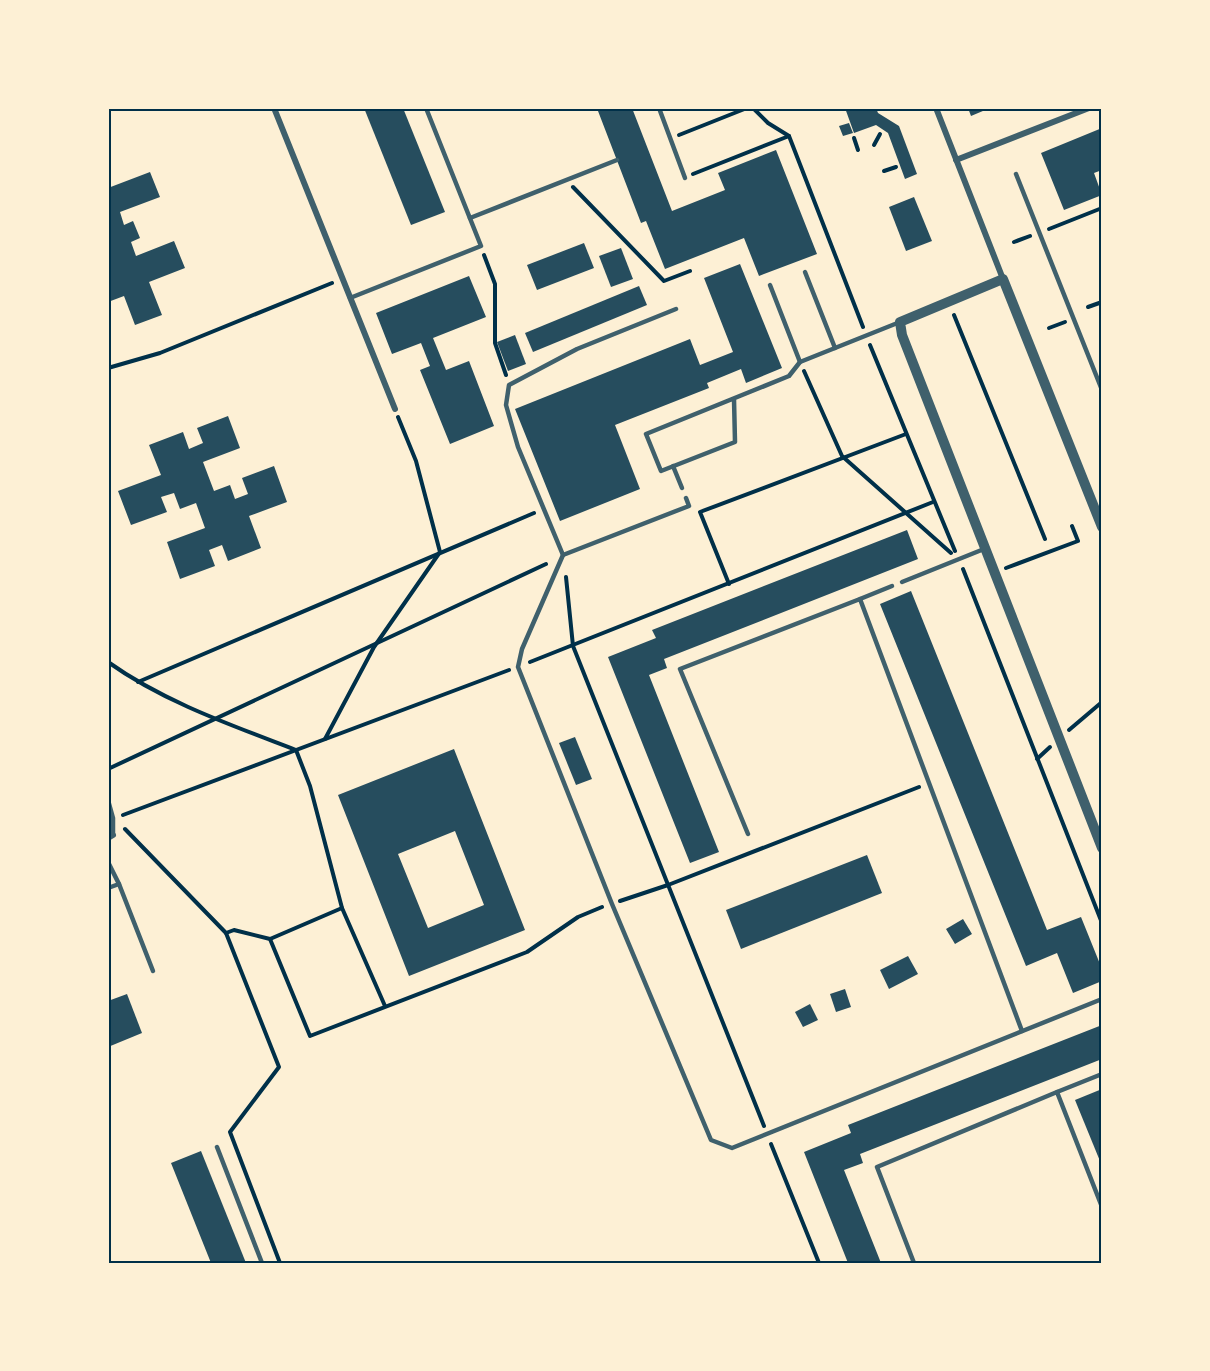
<svg xmlns="http://www.w3.org/2000/svg" width="1210" height="1371" viewBox="0 0 1210 1371" font-family="Overpass,sans-serif">
  <style>
    .building { fill: #264d5e; fill-rule: evenodd }
    .lines { fill: none; stroke-linecap: round; stroke-linejoin: round }
    .path { stroke: #003049; stroke-width: 4 }
    .service { stroke: #3f606c; stroke-width: 4.5 }
    .minor { stroke: #3f606c; stroke-width: 6 }
    .tertiary { stroke: #3f606c; stroke-width: 10 }
    .neatline { fill: none; stroke: #003049; stroke-width: 2 }
  </style>
  <rect width="100%" height="100%" fill="#fdf0d5"/>
  <g class="building">
    <path d="M364 108H403L445 212 411 225Z"/>
    <path d="M606 108H632L672 211 725 190 718 173 776 150 817 254 759 276 744 238 665 269 646 221 641 223 598 111Z"/>
    <path d="M845 108H876L878 113 899 126 917 174 905 179 888 133 876 125 854 133Z"/>
    <path d="M968 108H990L971 116Z"/>
    <path d="M849 123 853 133 843 136 839 126Z"/>
    <path d="M1102 128V170L1094 173 1102 195 1064 210 1041 153Z"/>
    <path d="M150 172 160 197 120 212 124 225 133 221 140 238 131 242 136 256 174 241 185 268 149 282 162 315 135 325 124 296 108 302V268L111 267 108 259V188Z"/>
    <path d="M914 197 932 241 906 251 889 207Z"/>
    <path d="M584 243 594 268 537 290 527 265Z"/>
    <path d="M621 248 633 279 611 287 599 256Z"/>
    <path d="M740 264 782 368 746 383 741 369 707 383 709 388 615 425 640 489 560 521 515 409 690 339 700 365 733 352 704 278Z"/>
    <path d="M469 276 486 317 433 338 446 370 469 361 494 426 450 444 420 370 430 366 421 343 392 354 376 313Z"/>
    <path d="M639 286 647 305 533 352 525 333Z"/>
    <path d="M515 335 526 364 508 371 497 342Z"/>
    <path d="M228 416 240 448 203 462 214 491 230 485 235 499 248 494 242 478 274 466 287 502 249 516 261 548 228 561 222 545 209 550 215 566 180 579 167 542 205 528 196 503 180 509 174 493 161 497 167 512 131 525 118 491 161 475 149 445 183 432 189 449 203 443 197 428Z"/>
    <path d="M907 530 918 559 664 659 667 668 649 675 719 852 690 863 608 657 656 638 652 630Z"/>
    <path d="M911 591 1047 930 1081 917 1102 969V981L1073 993 1057 953 1026 966 880 604Z"/>
    <path d="M575 737 592 779 576 785 559 743Z"/>
    <path d="M454 749 525 930 409 976 338 795ZM455 831 484 905 428 928 398 854Z"/>
    <path d="M867 855 882 893 741 949 726 910Z"/>
    <path d="M963 919 972 934 955 944 946 929Z"/>
    <path d="M908 956 918 974 889 989 880 970Z"/>
    <path d="M845 989 851 1007 836 1012 830 994Z"/>
    <path d="M127 994 142 1033 108 1047V1001Z"/>
    <path d="M810 1004 818 1020 803 1027 795 1012Z"/>
    <path d="M1102 1025V1059L860 1154 863 1163 844 1170 881 1263H848L804 1152 851 1133 848 1125Z"/>
    <path d="M1102 1089V1166L1075 1100Z"/>
    <path d="M201 1151 246 1263H211L171 1163Z"/>
  </g>
  <g class="lines">
    <g class="path">
      <path d="M753 108 768 123 789 136"/>
      <path d="M679 135 747 108"/>
      <path d="M854 138 858 150"/>
      <path d="M874 145 880 134"/>
      <path d="M884 171 896 167"/>
      <path d="M693 174 789 136 863 327"/>
      <path d="M573 187 664 281 690 271"/>
      <path d="M1049 229 1102 208"/>
      <path d="M1014 242 1030 236"/>
      <path d="M484 255 495 284V343L506 375"/>
      <path d="M1088 307 1102 302"/>
      <path d="M954 315 1045 539"/>
      <path d="M1049 328 1065 322"/>
      <path d="M870 345 955 551"/>
      <path d="M108 368 160 353 332 283"/>
      <path d="M804 371 842 456 951 553"/>
      <path d="M1006 568 1078 541 1072 526"/>
      <path d="M963 569 1102 923"/>
      <path d="M566 577 573 646 764 1126"/>
      <path d="M729 584 700 512 906 434"/>
      <path d="M108 662C164 702 231 725 296 750L310 786 342 908 385 1006"/>
      <path d="M530 662 933 502"/>
      <path d="M138 682 534 513"/>
      <path d="M1069 730 1102 702"/>
      <path d="M325 739 374 647 440 552 416 461 398 417"/>
      <path d="M1037 759 1050 747"/>
      <path d="M108 769 546 564"/>
      <path d="M123 815 509 670"/>
      <path d="M125 829 226 933 234 930 270 939 310 1036 527 952 578 917 602 907"/>
      <path d="M620 901 668 885 919 787"/>
      <path d="M226 933 279 1067 230 1132 280 1263"/>
      <path d="M270 939 342 908"/>
      <path d="M771 1144 819 1263"/>
    </g>
    <g class="service">
      <path d="M659 108 685 178"/>
      <path d="M1016 174 1102 390"/>
      <path d="M470 218 617 160"/>
      <path d="M805 272 835 348"/>
      <path d="M770 285 800 362"/>
      <path d="M350 298 481 246 426 108"/>
      <path d="M676 309 577 349 509 385 506 405 518 447 563 555 689 506 686 498"/>
      <path d="M734 399 735 442 661 471 646 434 789 376 800 362 900 322"/>
      <path d="M673 466 682 488"/>
      <path d="M563 555 522 649 518 667 612 904 711 1140 732 1148 1102 999"/>
      <path d="M902 582 984 549"/>
      <path d="M860 599 892 586"/>
      <path d="M108 800 113 818V835"/>
      <path d="M748 834 680 669 860 599 1022 1031"/>
      <path d="M108 862 119 884 108 888"/>
      <path d="M119 884 153 971"/>
      <path d="M1057 1092 1102 1074"/>
      <path d="M217 1147 262 1263"/>
      <path d="M914 1263 877 1167 1057 1092 1102 1207"/>
    </g>
    <g class="minor">
      <path d="M274 108 395 409"/>
      <path d="M936 108 1003 279"/>
      <path d="M956 160 1089 108"/>
      <path d="M108 838 113 835"/>
    </g>
    <path class="tertiary" d="M1102 527 1003 279 900 322 902 335 1102 848"/>
  </g>
  <rect width="1210" height="1371" fill="none" stroke="#fdf0d5" stroke-width="219"/>
  <rect x="110" y="110" width="990" height="1152" class="neatline"/>
</svg>
